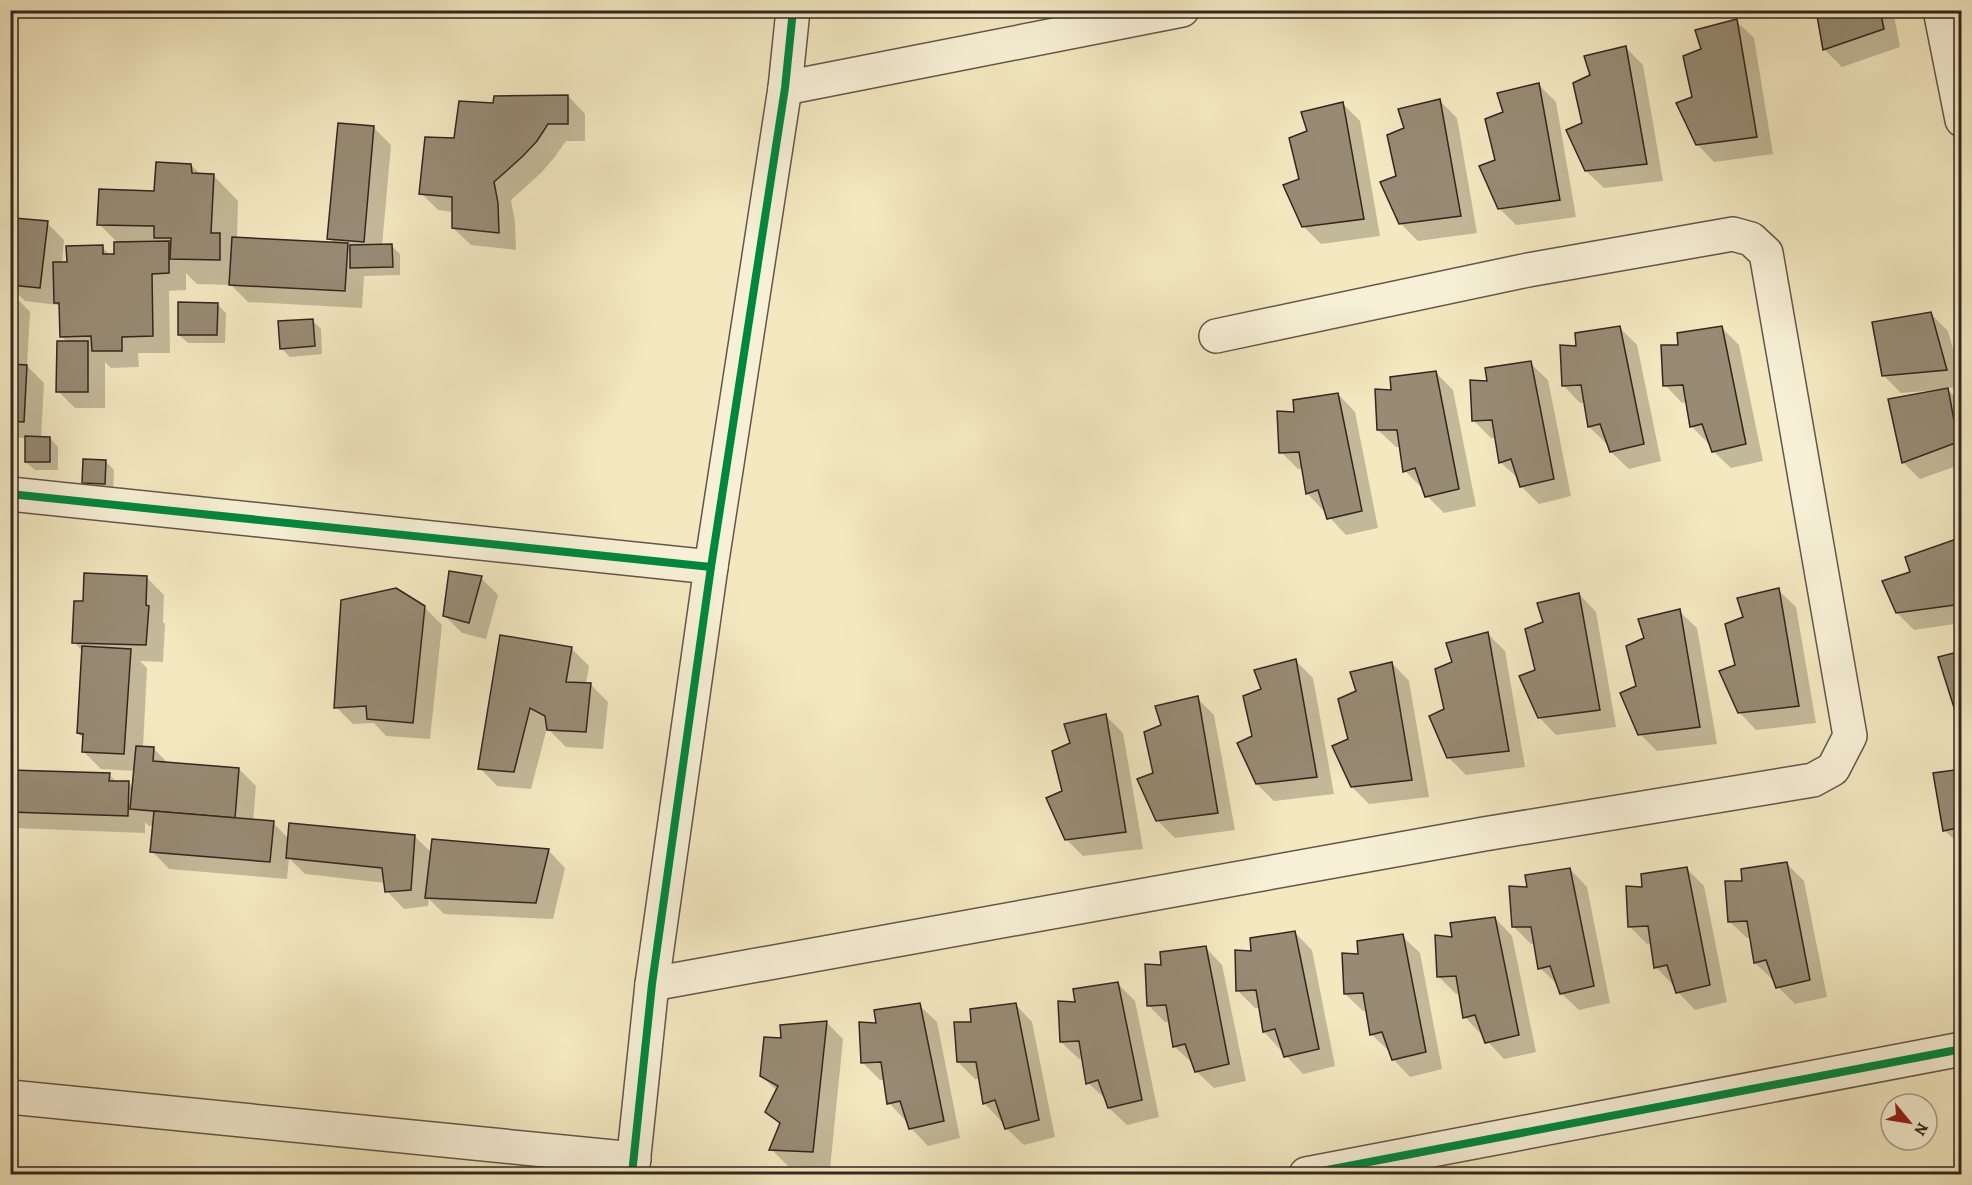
<svg xmlns="http://www.w3.org/2000/svg" width="1972" height="1185" viewBox="0 0 1972 1185" font-family="Alegreya,serif">
  <style>
    .shadow { fill: #0003 }
    .building { fill: #978b74; stroke: #332621; stroke-width: 1.5 }
    .lines { fill: none; stroke-linecap: round; stroke-linejoin: round }
    .minor-casing { stroke: #635649; stroke-width: 36 }
    .minor { stroke: #f7f0d6; stroke-width: 33 }
    .cycleway-casing { stroke: #f7f0d6; stroke-width: 11 }
    .cycleway { stroke: #00873e; stroke-width: 8 }
  </style>
  <rect width="100%" height="100%" fill="#f3e8c0"/>
  <filter id="stains"><feTurbulence type="fractalNoise" baseFrequency=".00333" numOctaves="4"/><feColorMatrix values="0 0 0 0 .2 0 0 0 0 .09 0 0 0 0 .02 0 0 0 .5 -.17"/></filter>
  <radialGradient id="worn" r=".72"><stop offset=".6" stop-color="#630" stop-opacity="0"/><stop offset="1" stop-color="#630" stop-opacity=".3"/></radialGradient>
  <g class="shadow">
    <path d="M152 10H187L186 16 156 14Z"/>
    <path d="M1818 10H1893L1900 47 1842 67 1824 49Z"/>
    <path d="M1736 21 1754 38 1773 154 1714 162 1697 144 1694 97 1703 50Z"/>
    <path d="M1626 48 1643 65 1663 181 1604 188 1586 171 1584 124 1592 76Z"/>
    <path d="M1539 85 1556 102 1576 217 1516 225 1499 208 1497 161 1505 113Z"/>
    <path d="M568 96 585 114V141H566L554 158 541 173 511 200 515 222 516 250 471 245 453 228V212L438 210 421 193 455 139 495 104Z"/>
    <path d="M1440 101 1457 118 1477 233 1418 241 1400 223 1398 177 1406 129Z"/>
    <path d="M1343 104 1360 121 1380 236 1321 244 1303 226 1301 180 1309 132Z"/>
    <path d="M373 127 391 145 382 246H392L400 254V275L364 276 362 308 248 302 231 285 197 284 186 273V290L169 291 170 353H138L139 367 111 368 105 362V408H75L58 391 68 343 61 336V308L58 305 25 301 10 286V261L47 223 64 240 62 264H68L102 247 111 256 116 255 118 243 99 224 156 192 191 165 201 175H213L238 201 237 239 334 244 329 238Z"/>
    <path d="M10 291 30 312 27 366 44 383 41 438H50L58 447V470H35L26 462V438L10 437Z"/>
    <path d="M217 304 226 313 225 343H188L179 335Z"/>
    <path d="M1931 314 1948 331 1962 381V387L1946 388 1962 404V464L1920 479 1903 462 1935 390 1901 393 1883 375Z"/>
    <path d="M312 320 321 329 322 354 290 357 281 348Z"/>
    <path d="M1620 328 1637 345 1661 461 1629 469 1611 452 1608 443 1607 444 1589 427 1585 403H1580L1563 385 1578 348Z"/>
    <path d="M1722 328 1739 345 1763 461 1731 468 1713 451 1711 443 1709 444 1691 426 1687 402 1682 403 1665 385 1680 347Z"/>
    <path d="M1530 363 1548 380 1571 496 1539 504 1522 487 1519 479 1500 462 1496 438H1491L1474 421 1489 383Z"/>
    <path d="M1435 372 1453 390 1476 506 1444 513 1427 496 1424 488H1422L1405 471 1401 447H1396L1378 430 1393 392Z"/>
    <path d="M1338 394 1355 412 1378 528 1346 535 1307 493 1303 469H1298L1281 452 1296 414Z"/>
    <path d="M106 462 114 470 113 492 92 491 83 482Z"/>
    <path d="M1962 539V623L1914 630 1897 613 1912 573Z"/>
    <path d="M146 577 164 595 163 622 165 624 163 662 140 661 147 668 143 748 154 749 168 763 239 769 256 786 253 821 273 823 289 839 414 836 432 853 548 850 565 868 553 919 444 914 429 899 428 906 404 909 387 891 386 883 305 874 289 858 287 879 169 869 152 851 154 826H149L145 822V833L13 828 10 826V771L109 775 117 782 129 783 134 788 135 771 101 769 83 751 84 739 78 733 83 652 74 642 84 603Z"/>
    <path d="M481 578 498 595 486 639 462 633 445 616Z"/>
    <path d="M1778 590 1796 607 1816 723 1756 730 1739 712 1736 666 1745 618Z"/>
    <path d="M1579 594 1596 612 1616 727 1556 735 1539 717 1537 670 1545 623Z"/>
    <path d="M424 607 442 625 430 739 386 736 374 723 353 724 336 707Z"/>
    <path d="M1679 611 1697 628 1717 744 1657 751 1640 734 1637 687 1646 639Z"/>
    <path d="M1488 634 1505 651 1525 767 1466 775 1448 757 1446 710 1454 663Z"/>
    <path d="M501 637 572 649 589 666 586 684 591 685 608 702 603 749 566 747 547 728 531 789 497 786 480 768Z"/>
    <path d="M1296 661 1313 678 1334 794 1274 801 1257 784 1254 737 1262 690Z"/>
    <path d="M1392 663 1409 681 1429 797 1369 804 1352 787 1349 740 1358 692Z"/>
    <path d="M1197 698 1214 715 1235 830 1175 838 1157 820 1155 774 1163 726Z"/>
    <path d="M1106 716 1123 733 1143 849 1083 856 1066 839 1063 792 1072 744Z"/>
    <path d="M1962 770V847L1944 830Z"/>
    <path d="M1786 863 1804 881 1827 997 1795 1004 1778 987 1775 979 1773 980 1755 963 1751 938H1747L1729 921 1744 883Z"/>
    <path d="M1686 868 1704 886 1727 1002 1695 1010 1678 992 1675 984 1673 985 1656 967 1652 943 1647 944 1629 926 1644 888Z"/>
    <path d="M1570 869 1587 887 1610 1003 1579 1010 1561 993 1558 985 1540 968 1536 944H1531L1514 927 1528 889Z"/>
    <path d="M1495 918 1512 936 1536 1052 1504 1059 1465 1017 1461 993 1456 994 1438 976 1453 938Z"/>
    <path d="M1295 933 1312 950 1335 1066 1303 1074 1264 1032 1260 1008H1255L1238 991Z"/>
    <path d="M1402 936 1420 953 1442 1069 1410 1077 1393 1059 1390 1052 1372 1035 1368 1011H1363L1345 994 1360 956Z"/>
    <path d="M1205 947 1222 965 1246 1081 1214 1088 1196 1071 1194 1063H1192L1174 1046 1171 1022H1165L1148 1005Z"/>
    <path d="M1118 984 1135 1001 1159 1117 1127 1125 1109 1108 1107 1100 1088 1083 1084 1059H1079L1061 1042 1076 1004Z"/>
    <path d="M1015 1004 1032 1022 1055 1137 1024 1145 1006 1128 1004 1120 1001 1121 984 1103 981 1079H975L958 1062 973 1024Z"/>
    <path d="M919 1005 937 1022 960 1138 928 1146 911 1128 908 1120 906 1121 889 1103 885 1080H880L862 1062 877 1024Z"/>
    <path d="M826 1022 843 1039 830 1169 788 1166 771 1149 781 1125 767 1112 777 1091 762 1076 783 1039Z"/>
  </g>
  <g class="building">
    <path d="M1816 10H1880L1884 29 1823 50Z"/>
    <path d="M1737 19 1757 137 1696 145 1676 103 1692 97 1683 56 1701 49 1695 30Z"/>
    <path d="M1626 46 1647 164 1585 171 1566 130 1582 123 1573 83 1590 75 1584 56Z"/>
    <path d="M1539 83 1560 200 1498 209 1479 166 1495 160 1485 119 1503 112 1497 93Z"/>
    <path d="M568 95V124H548L537 141 523 156 494 182 498 203 499 233 452 228V197L419 194 425 137 454 138 459 101 493 103 494 96Z"/>
    <path d="M1440 99 1461 216 1399 224 1380 182 1396 176 1387 135 1404 128 1398 109Z"/>
    <path d="M1343 102 1364 219 1302 227 1283 185 1299 179 1289 138 1307 131 1301 112Z"/>
    <path d="M338 123 374 126 364 242 327 239Z"/>
    <path d="M156 162 191 164 192 173 214 174 211 233H220V260L170 259 171 238H154V226L97 225 99 189 154 191Z"/>
    <path d="M14 218 48 221 40 288 10 285V248Z"/>
    <path d="M232 237 348 243 345 291 229 285Z"/>
    <path d="M169 241V273L152 274 153 336 122 337V351H92L91 336 60 337 59 303H54L53 262H67L66 246 103 245V254H114V242Z"/>
    <path d="M392 244 393 267 350 268V245Z"/>
    <path d="M178 302 218 303 217 335H178Z"/>
    <path d="M1931 312 1947 370 1882 376 1872 322Z"/>
    <path d="M313 319 315 346 280 349 278 321Z"/>
    <path d="M1620 326 1644 444 1610 452 1600 424 1588 427 1581 385 1562 386 1560 345 1576 346 1575 333Z"/>
    <path d="M1722 326 1746 444 1712 452 1702 424 1690 427 1683 385 1663 386 1661 345H1678L1677 333Z"/>
    <path d="M57 341H88V392H56Z"/>
    <path d="M1531 361 1554 479 1520 487 1511 459 1499 463 1492 420 1472 421 1470 380 1487 381 1485 368Z"/>
    <path d="M10 364 27 365 24 422 10 421Z"/>
    <path d="M1436 371 1459 489 1425 497 1415 468 1403 472 1397 430H1377L1375 389 1391 390 1390 377Z"/>
    <path d="M1948 388 1958 442 1902 463 1888 399Z"/>
    <path d="M1338 393 1362 511 1327 519 1318 490 1306 494 1299 452 1279 453 1277 411 1294 412 1293 400Z"/>
    <path d="M25 436 50 437V462H25Z"/>
    <path d="M83 459 106 460 105 484 82 483Z"/>
    <path d="M1962 537V604L1896 613 1882 581 1910 572 1905 557Z"/>
    <path d="M449 571 482 576 469 623 443 616Z"/>
    <path d="M84 573 147 576 146 605 149 606 146 645 72 643 74 601H83Z"/>
    <path d="M396 588 425 606 413 723 367 719 366 706 334 708 341 600Z"/>
    <path d="M1779 588 1799 706 1738 713 1719 671 1735 665 1725 624 1743 617 1737 598Z"/>
    <path d="M1579 593 1600 710 1538 718 1519 676 1535 670 1525 629 1543 622 1537 603Z"/>
    <path d="M1680 609 1700 727 1638 735 1620 693 1636 686 1626 646 1644 638 1638 619Z"/>
    <path d="M1488 632 1509 751 1447 758 1429 716 1444 709 1435 669 1452 662 1446 643Z"/>
    <path d="M500 635 572 647 566 682 591 683 586 732 547 730 545 716 530 708 514 772 478 769Z"/>
    <path d="M82 646 131 649 124 754 82 752 83 734 77 733Z"/>
    <path d="M1962 651V713L1956 714 1938 657Z"/>
    <path d="M1296 659 1317 777 1256 784 1237 743 1252 736 1243 696 1261 689 1254 670Z"/>
    <path d="M1392 662 1412 780 1351 787 1332 746 1348 739 1338 699 1356 691 1350 672Z"/>
    <path d="M1198 696 1218 813 1156 821 1137 779 1153 773 1144 732 1161 725 1155 706Z"/>
    <path d="M1106 714 1126 832 1065 840 1046 798 1062 791 1052 751 1070 743 1064 724Z"/>
    <path d="M136 746 154 747 153 761 239 768 235 818 130 809Z"/>
    <path d="M1962 769V827L1943 831 1933 773Z"/>
    <path d="M10 770 110 773 109 781H129L128 816 10 812Z"/>
    <path d="M154 811 274 821 270 862 150 852Z"/>
    <path d="M289 823 415 835 411 890 385 892 382 868 286 858Z"/>
    <path d="M432 839 549 849 536 903 425 898Z"/>
    <path d="M1787 862 1810 980 1776 988 1766 960 1754 963 1747 921 1728 922 1725 881H1742L1741 869Z"/>
    <path d="M1687 867 1710 985 1676 993 1667 965 1654 968 1648 926 1628 927 1626 886 1642 887 1641 874Z"/>
    <path d="M1570 868 1594 986 1560 994 1550 966 1538 969 1531 927H1512L1509 886 1527 887 1525 875Z"/>
    <path d="M1495 917 1519 1035 1485 1043 1475 1015 1463 1018 1456 976 1437 977 1435 935 1452 937 1450 923Z"/>
    <path d="M1295 931 1319 1049 1284 1057 1275 1029 1263 1032 1256 990 1236 991 1235 950 1251 951 1250 938Z"/>
    <path d="M1403 934 1426 1052 1392 1060 1382 1032 1370 1035 1363 993 1344 994 1342 953 1358 954 1357 941Z"/>
    <path d="M1206 946 1229 1064 1195 1072 1185 1044 1173 1047 1166 1005 1147 1006 1145 964 1161 965 1160 952Z"/>
    <path d="M1118 982 1142 1100 1108 1108 1098 1080 1086 1084 1079 1041 1060 1042 1058 1001 1075 1002 1073 989Z"/>
    <path d="M920 1003 944 1121 909 1129 900 1101 887 1104 881 1062 861 1063 859 1022 876 1023 874 1010Z"/>
    <path d="M1016 1003 1039 1120 1005 1129 995 1100 983 1104 976 1062H957L954 1022H971L970 1009Z"/>
    <path d="M827 1021 813 1152 769 1150 780 1123 765 1112 778 1086 760 1076 764 1037 781 1038 780 1025Z"/>
  </g>
  <g class="lines">
    <defs>
      <g id="minor">
        <path d="M1940 10 1962 120"/>
        <path d="M785 88 1182 10"/>
        <path d="M10 494 711 567"/>
        <path d="M652 984 1484 834 1813 780 1833 769 1850 736 1766 253 1751 239 1733 234 1528 270 1216 336"/>
        <path d="M10 1097 634 1159"/>
        <path d="M632 1174 652 984 711 567 785 88 793 10"/>
        <path d="M1306 1174 1962 1049"/>
      </g>
    </defs>
    <use href="#minor" class="minor-casing"/>
    <use href="#minor" class="minor"/>
    <defs>
      <g id="cycleway">
        <path d="M10 494 711 567"/>
        <path d="M632 1174 652 984 711 567 785 88 793 10"/>
        <path d="M1306 1174 1962 1049"/>
      </g>
    </defs>
    <use href="#cycleway" class="cycleway-casing"/>
    <use href="#cycleway" class="cycleway"/>
  </g>
  <rect width="1972" height="1185" fill="none" stroke="#f3e8c0" stroke-width="36"/>
  <rect x="12" y="12" width="1948" height="1161" fill="none" stroke="#332621" stroke-width="3"/>
  <rect x="18" y="18" width="1936" height="1149" fill="none" stroke="#332621" stroke-width="1.5"/>
  <g transform="translate(1909 1122) rotate(120)"><circle r="28" fill="#f7f0d6" stroke="#a99f8e" stroke-width="1.5"/>
  <path d="M0-4.5L10 22L0 15L-10 22Z" fill="#8f2418"/>
  <text y="-9" font-size="16" font-weight="bold" text-anchor="middle" fill="#332621">N</text>
  </g>
  <rect width="100%" height="100%" filter="url(#stains)"/>
  <rect width="100%" height="100%" fill="url(#worn)"/>
</svg>
